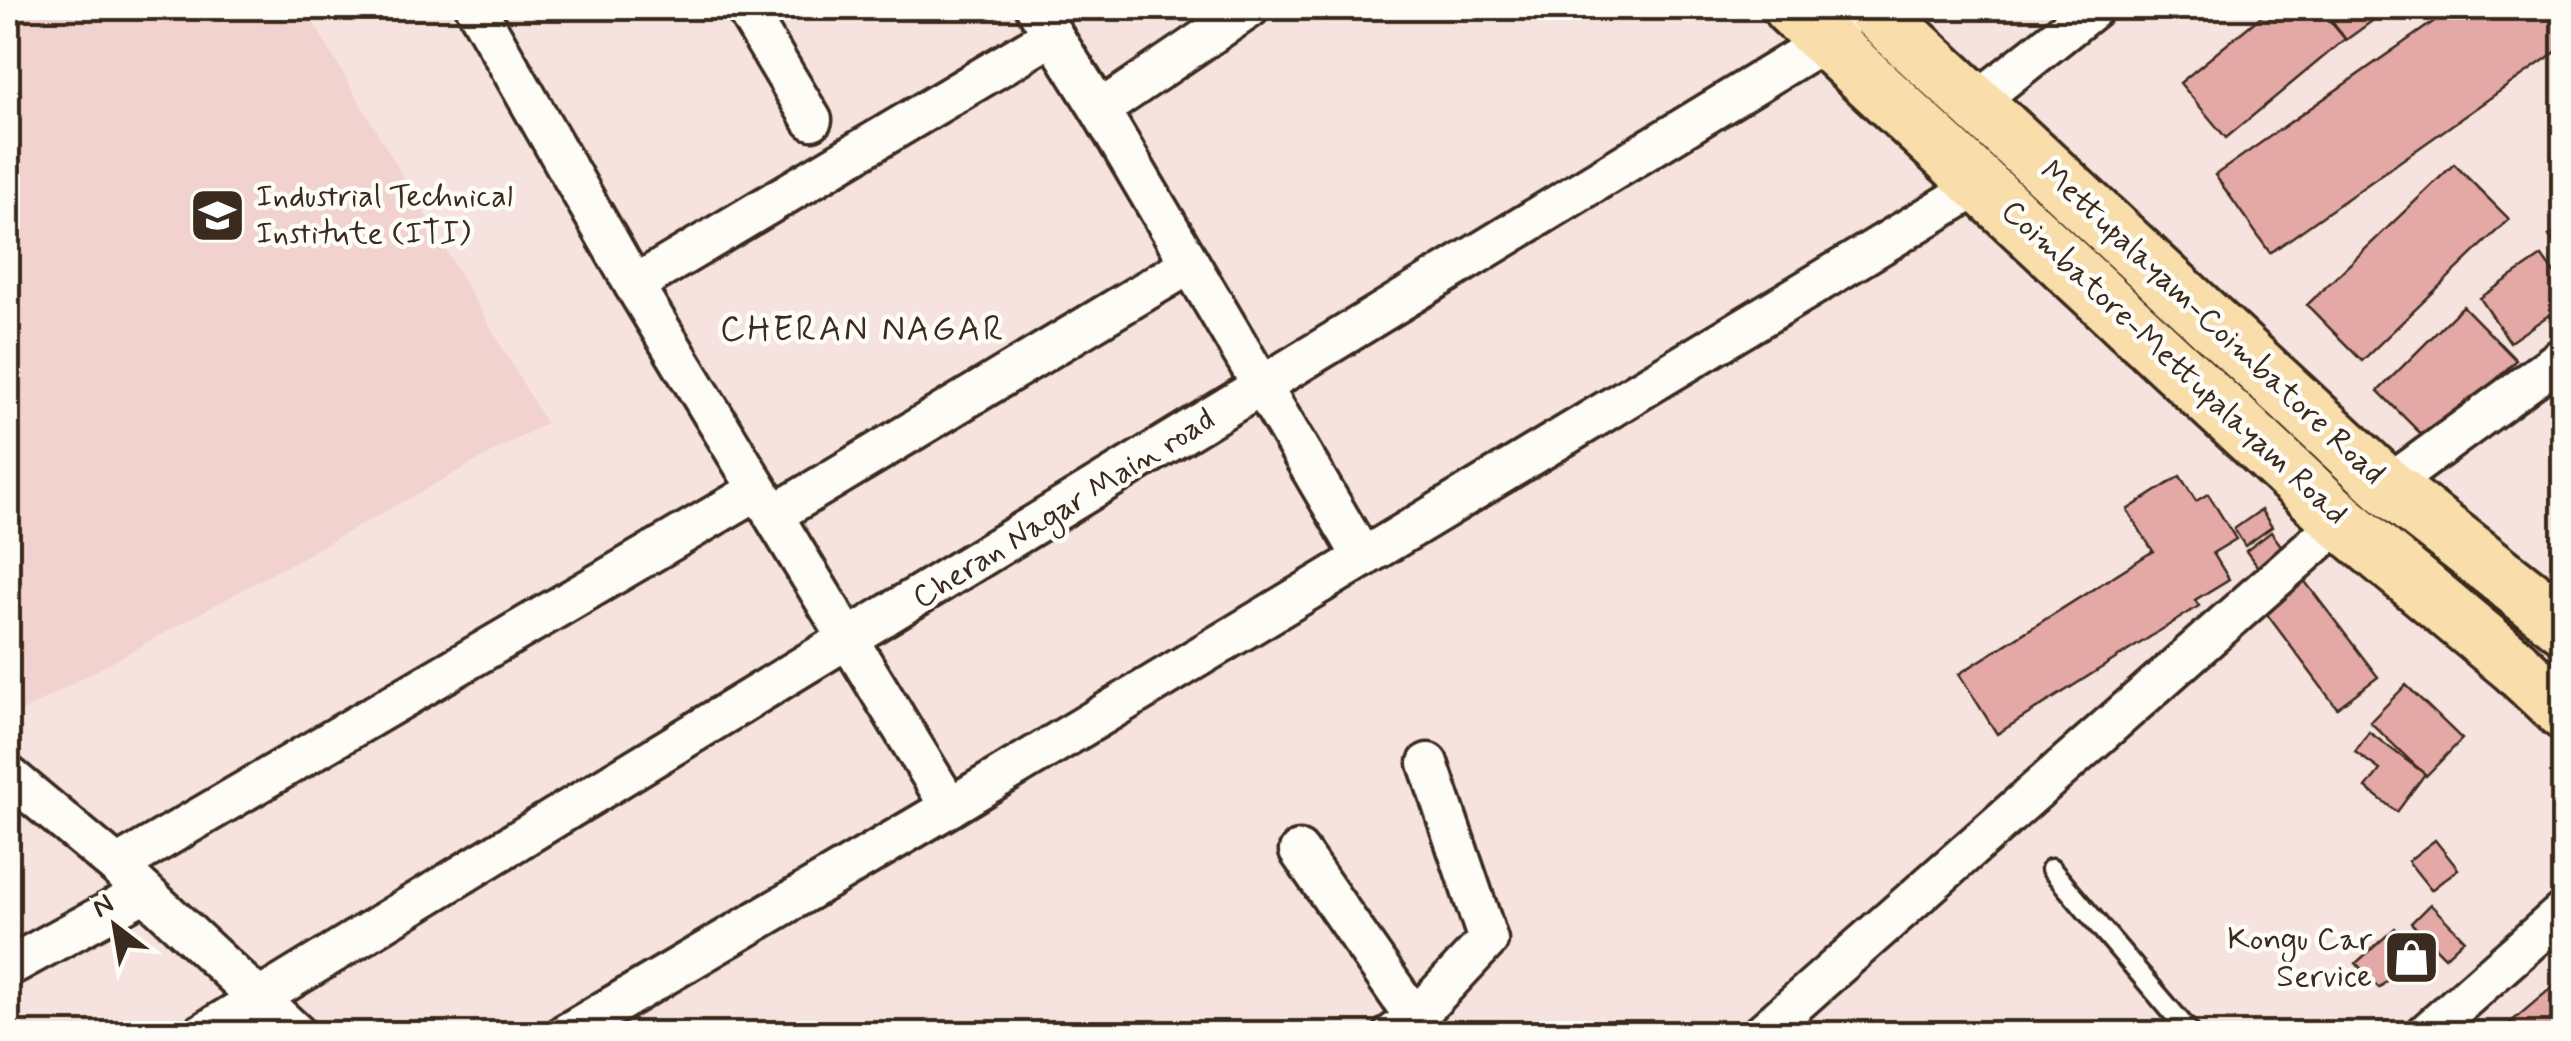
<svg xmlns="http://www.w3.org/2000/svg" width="2571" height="1041" viewBox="0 0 2571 1041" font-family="Mynerve,sans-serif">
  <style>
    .built { fill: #f1d2ce }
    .building { fill: #e4a9a6; stroke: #3b2a1e; stroke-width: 2.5 }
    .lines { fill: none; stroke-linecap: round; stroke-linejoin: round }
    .lane-casing { stroke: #3b2a1e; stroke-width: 25 }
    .street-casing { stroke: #3b2a1e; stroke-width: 45 }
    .highway-casing { stroke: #3b2a1e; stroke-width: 62 }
    .lane { stroke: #fdfcf7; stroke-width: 18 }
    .street { stroke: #fdfcf7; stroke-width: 38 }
    .highway { stroke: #f9deab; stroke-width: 55 }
    .labels { text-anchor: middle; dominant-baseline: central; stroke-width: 9; stroke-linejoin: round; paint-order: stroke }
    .poi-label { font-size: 32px; fill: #3b2a1e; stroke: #fdfcf7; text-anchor: start }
    .street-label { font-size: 32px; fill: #3b2a1e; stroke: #fdfcf7 }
    .neighbourhood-label { font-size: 35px; letter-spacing: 2.5px; fill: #3b2a1e; stroke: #fdfcf7 }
  </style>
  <rect width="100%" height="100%" fill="#f6e3df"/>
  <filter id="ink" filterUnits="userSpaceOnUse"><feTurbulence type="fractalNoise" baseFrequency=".01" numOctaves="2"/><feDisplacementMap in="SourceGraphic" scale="20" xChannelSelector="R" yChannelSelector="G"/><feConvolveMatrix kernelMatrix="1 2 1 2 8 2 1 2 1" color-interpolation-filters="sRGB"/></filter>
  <g filter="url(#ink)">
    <path class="built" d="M8 8H305L546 423 8 719Z"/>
    <g class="building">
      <path d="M2271 8H2319L2345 39 2226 138 2180 83Z"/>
      <path d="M2323 8H2390L2346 40Z"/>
      <path d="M2453 8H2552L2564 24V46L2270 253 2215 175Z"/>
      <path d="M2454 164 2509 219 2362 361 2307 305Z"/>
      <path d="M2564 227V258L2549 236Z"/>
      <path d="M2542 256 2564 287V322L2557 326 2549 315 2510 342 2480 298Z"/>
      <path d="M2463 306 2516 360 2431 444 2378 391Z"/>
      <path d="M2180 476 2196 501 2208 494 2236 539 2213 553 2229 579 2195 600 2199 606 1997 734 1959 674 2153 551 2127 510Z"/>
      <path d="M2261 510 2272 527 2245 546 2234 529Z"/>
      <path d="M2271 532 2288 555 2263 574 2246 551Z"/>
      <path d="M2300 575 2378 677 2337 708 2260 605Z"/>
      <path d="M2406 685 2462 739 2426 776 2370 722Z"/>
      <path d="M2369 732 2425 774 2397 812 2366 788 2380 770 2355 752Z"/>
      <path d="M2435 840 2458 869 2431 890 2408 861Z"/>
      <path d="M2430 904 2464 939 2445 957 2411 923Z"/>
      <path d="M2395 928 2418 953 2379 988 2356 963Z"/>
      <path d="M2564 977V1034H2497Z"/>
    </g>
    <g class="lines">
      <defs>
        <path id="lane" d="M2051 869 2191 1034"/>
        <g id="street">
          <path d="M476 8 634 285 1053 35"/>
          <path d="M745 8 812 120"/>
          <path d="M1036 8 1100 110 1250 8"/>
          <path d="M1976 102 2094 8"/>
          <path d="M1100 110 1363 558"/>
          <path d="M634 285 770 509"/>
          <path d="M2387 486 2564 356"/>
          <path d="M8 775 117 866 297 1034"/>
          <path d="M950 807 773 515 1190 264"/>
          <path d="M1299 851 1426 1034"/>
          <path d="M117 866 758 490"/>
          <path d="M8 967 145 892"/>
          <path d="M201 1034 1824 42 1839 27"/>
          <path d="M565 1034 950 807 1982 184"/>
          <path d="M1393 1034 1415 1018 1488 940 1428 763"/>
          <path d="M1761 1034 2341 521"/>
          <path d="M2425 1034 2564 911"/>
        </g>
        <g id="highway">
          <path d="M1791 8 2341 521 2514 665 2564 712"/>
          <path d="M1873 8 2387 486 2564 625"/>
        </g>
      </defs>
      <use href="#lane" class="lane-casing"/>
      <use href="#street" class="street-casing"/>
      <use href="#highway" class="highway-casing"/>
      <use href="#lane" class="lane"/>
      <use href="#street" class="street"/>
      <use href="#highway" class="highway"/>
    </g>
  </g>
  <defs>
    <symbol id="university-square" viewBox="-11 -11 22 22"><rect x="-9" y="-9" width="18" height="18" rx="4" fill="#3b2a1e" stroke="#fdfcf7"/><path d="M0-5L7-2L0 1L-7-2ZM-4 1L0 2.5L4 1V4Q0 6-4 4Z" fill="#fff"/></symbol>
    <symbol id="shop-square" viewBox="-11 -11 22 22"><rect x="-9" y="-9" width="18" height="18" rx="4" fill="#3b2a1e" stroke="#fdfcf7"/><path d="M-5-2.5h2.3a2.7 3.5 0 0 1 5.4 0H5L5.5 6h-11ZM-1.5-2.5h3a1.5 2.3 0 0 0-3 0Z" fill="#fff"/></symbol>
  </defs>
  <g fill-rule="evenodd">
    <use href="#university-square" x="186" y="184" width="63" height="63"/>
    <use href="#shop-square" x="2380" y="926" width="63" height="63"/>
  </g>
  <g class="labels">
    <g class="poi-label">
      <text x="256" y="197">Industrial Technical<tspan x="256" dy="37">Institute (ITI)</tspan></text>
      <text x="2372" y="940" text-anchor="end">Kongu Car<tspan x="2372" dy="37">Service</tspan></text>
    </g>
    <g class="street-label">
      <text transform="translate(2212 323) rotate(43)">Mettupalayam-Coimbatore Road</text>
      <text transform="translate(2174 363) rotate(43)">Coimbatore-Mettupalayam Road</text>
      <text transform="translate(1064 509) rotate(-32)">Cheran Nagar Main road</text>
    </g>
    <g class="neighbourhood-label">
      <text x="863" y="330">CHERAN NAGAR</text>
    </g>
  </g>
  <rect width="2571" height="1041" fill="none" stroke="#fdfcf7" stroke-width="40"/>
  <rect x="20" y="20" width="2531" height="1001" fill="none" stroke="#3b2a1e" stroke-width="4" filter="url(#ink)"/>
  <g transform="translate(115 926) rotate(329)" stroke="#fdfcf7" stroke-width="8" paint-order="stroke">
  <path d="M0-8L18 38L0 25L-18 38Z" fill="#3b2a1e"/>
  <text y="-15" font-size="28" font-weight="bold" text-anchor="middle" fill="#3b2a1e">N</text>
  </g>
</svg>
